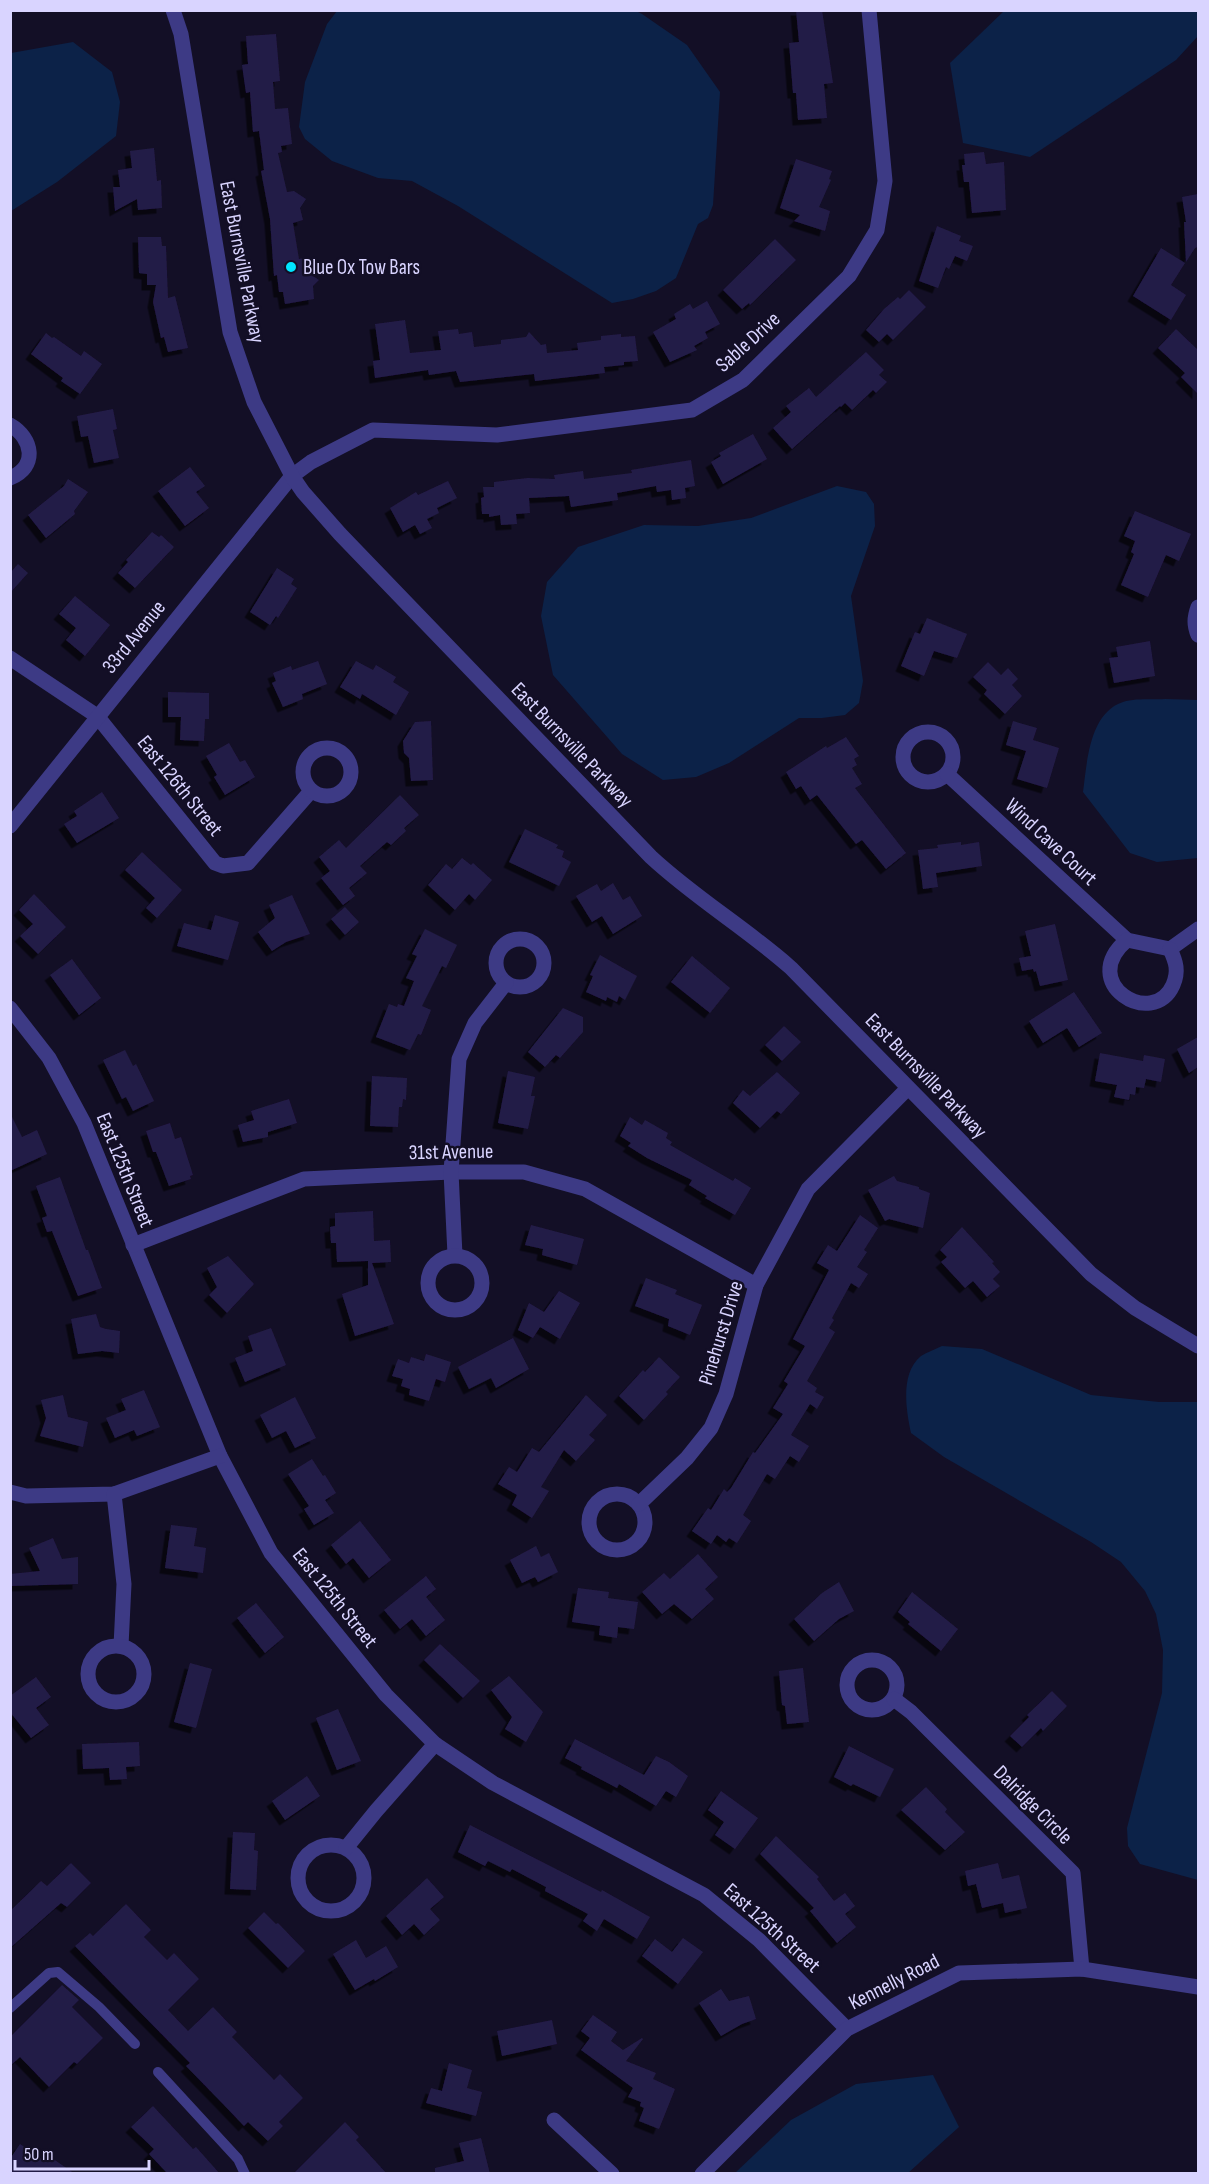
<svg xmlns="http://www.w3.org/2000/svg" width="1209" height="2184" viewBox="0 0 1209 2184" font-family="'Sofia Sans Condensed',sans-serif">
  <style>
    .water { fill: #0c2248 }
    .building { fill: #241b47; filter: url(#shadow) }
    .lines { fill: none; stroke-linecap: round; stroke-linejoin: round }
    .service { stroke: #3d3a85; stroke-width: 10 }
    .minor { stroke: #3d3a85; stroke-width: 15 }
    .tertiary { stroke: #3d3a85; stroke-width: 15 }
    .poi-dot { fill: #00e5ff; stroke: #130f26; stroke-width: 2 }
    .labels { text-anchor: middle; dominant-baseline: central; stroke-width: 5; stroke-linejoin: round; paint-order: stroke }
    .street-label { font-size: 21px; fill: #d9d4ff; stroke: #130f26 }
    .poi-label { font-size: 21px; fill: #d9d4ff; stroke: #130f26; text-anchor: start }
  </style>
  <defs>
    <filter id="shadow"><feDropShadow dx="-5.5" dy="5.5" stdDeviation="0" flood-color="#0009"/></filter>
  </defs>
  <rect width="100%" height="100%" fill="#130f26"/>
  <g class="water">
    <path d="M337 11 634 10 642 14 687 45 720 92 713 205 708 218 698 224 676 278 656 291 633 299 612 303 458 206 412 181 378 178 332 161 305 139 299 127 305 82 327 24Z"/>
    <path d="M1004 11H1198V36L1176 60 1030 157 963 143 950 63Z"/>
    <path d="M73 42 112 72 120 102 116 136 57 182 11 211V53Z"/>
    <path d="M837 486 866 492 874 504 875 526 851 596 863 681 859 703 845 715 822 718H799L729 763 696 777 663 780 622 754 553 675 541 616 547 582 578 547 644 525 698 526 751 518Z"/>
    <path d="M1165 699 1198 700V858L1157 862 1130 853 1083 792C1087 763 1089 713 1123 702 1135 698 1152 700 1165 699Z"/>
    <path d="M942 1346 982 1349 1091 1395 1159 1402H1198V1880L1140 1864 1128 1846 1127 1828 1162 1693 1163 1650 1156 1614 1145 1591 1121 1562 1091 1542 944 1457 911 1433C906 1410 900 1373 921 1356 927 1352 936 1349 942 1346Z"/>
    <path d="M933 2075 959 2127 908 2173H735L791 2120 856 2084Z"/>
  </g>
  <g class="building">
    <path d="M796 10H822L833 83 824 84 827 118 798 120 796 93H793L789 43 799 42Z"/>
    <path d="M276 34 280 81 273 82 275 109 288 108 292 144 281 146 282 152 278 153 287 192 294 191 306 199 300 208 303 220 293 223 299 259 305 258 310 274 319 280 313 286 314 299 285 304 283 292H279L277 275 274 276 270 219 261 171 264 170 259 131 253 132 250 92 246 93 242 65 248 64 246 36Z"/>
    <path d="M154 148 157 181 161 180 162 208 138 210 137 199 115 211 113 187H120L118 170 132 168 130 151Z"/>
    <path d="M984 152 986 164 1004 162 1006 210 972 213 969 182H964L962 165H965L964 154Z"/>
    <path d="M796 159 832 171 829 179 831 180 819 207 830 211 825 231 794 221 800 215 780 208Z"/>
    <path d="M1198 194V247L1195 248 1186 262 1184 222H1186L1182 197Z"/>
    <path d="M937 226 961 236 959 241 973 246 967 261 955 256 949 269 946 267 938 288 919 281Z"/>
    <path d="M138 237H161L162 246H166L168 298 175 296 188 348 168 352 164 337 161 338 153 302 156 285H147V274L139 273Z"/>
    <path d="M775 239 796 260 750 305 749 303 742 309 723 290Z"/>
    <path d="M1161 248 1185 263 1171 285 1186 295 1171 320 1133 296Z"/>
    <path d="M909 290 926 307 893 340 887 334 879 342 866 330 884 309 898 297 900 299Z"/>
    <path d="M707 301 720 324 705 332 708 338 694 346 697 350 670 362 653 332 676 319 674 314 690 304 693 309Z"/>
    <path d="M405 320 410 353 441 350 438 331 458 329 459 334 472 332 474 347 501 344V340L526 337 529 332 541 345 546 344 547 353 578 350 577 343 601 340V336L621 334V337L635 336 638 361 624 362V365L604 367 605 373 535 381 534 374 460 382 456 371 429 375 428 370 375 378 373 361 380 360 375 324Z"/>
    <path d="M1176 329 1198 350V394L1181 377 1185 373 1158 348Z"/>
    <path d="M46 333 52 338 54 337 81 356 84 351 102 364 80 394 61 381 63 378 31 354Z"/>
    <path d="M866 352 884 370 879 375 887 382 876 393 873 390 852 410 845 403 841 407 840 406 792 449 773 428 791 412 786 406 809 388 816 397Z"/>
    <path d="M113 409 117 429 113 430 119 458 94 463 88 436 81 437 77 416Z"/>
    <path d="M753 434 767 459 723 484 711 462 721 456 719 453Z"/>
    <path d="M691 460 695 486 685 488 686 498 672 500 671 490 657 492 656 486 617 493 618 500 571 507 569 496 529 498 530 513 516 514 517 524 501 525 500 515 489 517V514H482L481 498 484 497 483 487H494V482L528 478 555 479 554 475 583 471 584 479 632 473 631 470Z"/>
    <path d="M190 467 205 486 196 492 209 508 185 526 158 491Z"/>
    <path d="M68 479 88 492 74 511 75 514 46 538 28 515 64 486Z"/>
    <path d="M448 481 457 498 437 508 439 513 427 519 432 528 420 534 415 525 403 532 390 508 416 492 418 495Z"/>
    <path d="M1135 511 1191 534 1179 561 1166 555 1148 597 1121 585 1134 554 1131 552 1135 541 1124 536Z"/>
    <path d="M152 532 159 537 161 535 174 547 135 588 118 573 128 562 126 560Z"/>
    <path d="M18 564 28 573 10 593V573Z"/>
    <path d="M277 568 294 579 291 584 297 588 278 618 276 616 270 625 250 612Z"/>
    <path d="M75 596 110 625 85 656 66 640 76 628 59 614Z"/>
    <path d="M927 618 967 634 957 658 934 651 924 676 901 666 915 632 920 634Z"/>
    <path d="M1150 641 1155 676 1114 683 1109 658 1118 657 1116 647Z"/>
    <path d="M318 661 327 684 302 694 303 699 283 707 272 683 276 681 273 673 291 666 292 670Z"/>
    <path d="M356 661 373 670 376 665 396 677 393 682 409 692 396 715 362 694 360 699 340 687Z"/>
    <path d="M988 662 1001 675 1008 668 1018 679 1012 685 1022 696 1005 714 984 694 987 690 973 677Z"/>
    <path d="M168 692 209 693V719H205L204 741 180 740 181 717H168Z"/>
    <path d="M431 721 433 780 411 781 409 758 404 753 403 741 415 722Z"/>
    <path d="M1013 721 1037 728 1033 740 1059 748 1047 788 1017 779 1026 751 1006 745Z"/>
    <path d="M846 737 859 756 854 759 857 765 852 768 862 784 855 788 906 853 886 869 862 840 856 844 817 795 810 800 801 786 796 789 786 772 826 746 827 748Z"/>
    <path d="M229 743 240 762 245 760 255 777 225 795 214 777 217 775 206 756Z"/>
    <path d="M102 792 119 818 77 843 64 824 77 816 74 811Z"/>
    <path d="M400 795 419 815 404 828 406 831 391 845 387 842 360 866 367 873 349 888 355 896 343 905 321 878 330 871 319 857 339 840 346 848Z"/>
    <path d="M525 829 558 845 556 848 564 851 562 857 571 862 559 886 509 862Z"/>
    <path d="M961 842V845L979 842 982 866 936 873 938 887 923 889 918 850 938 848 937 845Z"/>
    <path d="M142 852 182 890 157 918 146 908 155 898 125 870Z"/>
    <path d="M462 858 471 865 473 863 492 880 475 900 469 894 455 910 428 885 446 864 452 869Z"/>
    <path d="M613 883 623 900 630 896 642 916 613 934 602 916 592 922 576 896 597 884 601 891Z"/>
    <path d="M34 894 66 927 38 954 20 936 33 924 19 910Z"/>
    <path d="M292 895 310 934 286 942 272 951 258 932 275 918 269 905Z"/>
    <path d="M345 907 359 922 345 935 331 919Z"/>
    <path d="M215 915 239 922 228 960 177 946 184 923 211 930Z"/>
    <path d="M1055 924 1068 980 1040 986 1036 971 1034 972 1033 969 1022 971 1019 958 1031 956 1025 931Z"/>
    <path d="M425 929 457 945 446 968 442 966 422 1006 431 1010 421 1035 418 1034 410 1050 376 1037 389 1004 397 1007 398 1004 404 1006 414 981 406 978 417 956 412 954Z"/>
    <path d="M600 955 637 976 625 1000 619 996 617 1002 607 997 606 1001 586 992 593 976 590 975Z"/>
    <path d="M692 956 730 988 710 1013 671 982Z"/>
    <path d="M72 959 101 998 79 1015 50 975Z"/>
    <path d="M1074 992 1102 1033 1079 1047 1067 1028 1043 1043 1029 1021Z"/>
    <path d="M563 1008 583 1017V1032L560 1058 556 1055 545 1067 528 1052Z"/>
    <path d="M784 1026 801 1042 782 1061 765 1045Z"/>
    <path d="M1198 1037V1067L1189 1073 1177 1049Z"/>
    <path d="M125 1050 133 1066 136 1064 154 1101 133 1111 126 1097 122 1099 103 1060Z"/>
    <path d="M1100 1053 1143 1061 1144 1055 1165 1059 1161 1082 1146 1079 1144 1088 1136 1087 1135 1095 1130 1094 1129 1100 1114 1097 1117 1085 1095 1081Z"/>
    <path d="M508 1071 535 1077 531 1096H535L528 1129 498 1123Z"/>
    <path d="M777 1072 800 1093 781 1114 777 1111 760 1128 733 1103 743 1090 750 1096Z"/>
    <path d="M372 1076 407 1078 406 1100 403 1099 402 1107H399L398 1127 370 1126Z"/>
    <path d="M289 1099 297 1123 268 1132V1137L243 1142 238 1125 254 1120 251 1111Z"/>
    <path d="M10 1113 22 1137 37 1130 47 1154 10 1171Z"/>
    <path d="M630 1117 642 1125 645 1120 668 1133 666 1138 672 1142 670 1145 733 1181 735 1178 751 1188 735 1215 705 1198 707 1196 689 1185 692 1180 647 1158 628 1146 631 1143 620 1136Z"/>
    <path d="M170 1123 175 1139 181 1137 193 1175 190 1176 191 1179 169 1186 156 1152H153L146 1131Z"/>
    <path d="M894 1176 897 1181 919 1187V1189L930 1193 923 1228 889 1219 885 1221 868 1190Z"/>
    <path d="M60 1177 86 1250H88L102 1288 78 1296 52 1231 47 1232 42 1218 47 1216 36 1186Z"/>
    <path d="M373 1211 374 1241 390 1240 391 1262 372 1263 394 1324 355 1336 342 1294 368 1285V1261L337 1262 336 1243H331L330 1227 335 1226V1213Z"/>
    <path d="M860 1215 878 1228 864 1250 867 1252 857 1267 868 1274 859 1288 851 1283 832 1318 834 1320 829 1328 835 1332 807 1381 817 1388 815 1392 824 1397 817 1409 810 1404 791 1435 809 1446 799 1462 790 1456 775 1479 767 1474 743 1515 751 1521 737 1543 729 1538 726 1542 717 1535 711 1544 692 1531 708 1508 711 1510 724 1489 727 1492 731 1488 753 1452 755 1453 783 1414 773 1408 788 1384 784 1381 805 1346 793 1339 829 1270 817 1263 828 1245 837 1251Z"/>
    <path d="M531 1225 584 1239 577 1265 542 1255 543 1249 525 1245Z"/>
    <path d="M962 1227 994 1262 992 1263 1000 1272 993 1279 1000 1286 987 1297 973 1281 965 1288 941 1262 947 1257 940 1250Z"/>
    <path d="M228 1256 254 1284 227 1313 209 1295 217 1287 207 1268Z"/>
    <path d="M646 1278 677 1290 675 1294 702 1305 690 1335 668 1326 669 1319 635 1306Z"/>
    <path d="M559 1291 580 1303 560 1339 540 1327 533 1338 518 1330 529 1303 544 1312Z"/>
    <path d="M96 1314 100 1327 106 1329 120 1331 119 1353 102 1351 78 1354 71 1319Z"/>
    <path d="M271 1328 286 1365 245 1382 235 1358 253 1351 248 1336Z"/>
    <path d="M513 1338 529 1369 496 1388 491 1378 469 1389 458 1367Z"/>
    <path d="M426 1354 451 1362 445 1382 436 1379 429 1401 409 1395 410 1389 401 1386 403 1379 392 1376 398 1359 409 1363 411 1357 424 1361Z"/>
    <path d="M659 1357 680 1377 666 1392 668 1394 644 1420 619 1396 643 1370 645 1372Z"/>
    <path d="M144 1390 160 1427 137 1436 134 1430 115 1438 106 1418 126 1410 121 1399Z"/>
    <path d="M63 1395 68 1417 88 1422 83 1447 40 1436 46 1418 41 1400Z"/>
    <path d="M586 1395 607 1415 589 1435 595 1440 576 1461 564 1450 541 1487 549 1491 532 1518 512 1505 517 1495 498 1484 509 1467 517 1472 532 1448 539 1452Z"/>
    <path d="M295 1397 316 1438 295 1448 286 1431 272 1438 260 1415Z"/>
    <path d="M312 1459 323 1476 325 1475 336 1493 325 1500 334 1513 314 1525 304 1509 309 1506 288 1474Z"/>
    <path d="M360 1521 391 1560 369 1578 353 1558 346 1564 331 1545Z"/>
    <path d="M171 1525 197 1528 194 1546 206 1548 203 1573 165 1568Z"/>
    <path d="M53 1538 62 1559 78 1557V1584L10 1586V1574L40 1571 29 1548Z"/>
    <path d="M536 1546 541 1557 549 1553 558 1572 538 1582 535 1577 522 1583 510 1560Z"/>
    <path d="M698 1554 718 1577 705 1589 714 1599 692 1619 674 1604 662 1614 642 1592 664 1573 670 1579Z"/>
    <path d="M426 1576 436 1589 426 1597 445 1620 426 1636 412 1619 400 1629 384 1610Z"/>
    <path d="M839 1582 854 1611 839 1619 814 1641 794 1619 822 1593Z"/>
    <path d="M578 1588 609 1592 608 1598 638 1602 634 1629 618 1627 617 1638 599 1635 600 1626 572 1622Z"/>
    <path d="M912 1592 958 1629 941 1651 908 1624 910 1622 898 1612Z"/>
    <path d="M256 1603 284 1637 265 1653 237 1618Z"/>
    <path d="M440 1644 480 1681 463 1698 424 1660Z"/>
    <path d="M190 1663 212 1669 196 1728 174 1722Z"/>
    <path d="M803 1668 809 1722 787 1724 785 1706 782 1705 779 1671Z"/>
    <path d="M509 1676 543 1712 526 1742 505 1729 512 1717 491 1690Z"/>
    <path d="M36 1677 51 1697 36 1708 49 1725 31 1738 10 1712V1696Z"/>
    <path d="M1052 1691 1067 1706 1043 1731 1041 1728 1022 1747 1010 1736 1029 1717 1027 1715Z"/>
    <path d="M338 1709 361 1761 337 1770 316 1718Z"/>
    <path d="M575 1739 644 1775 656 1756 669 1762 688 1776 676 1797 666 1791 656 1806 619 1784 617 1788 581 1769 582 1767 565 1758Z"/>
    <path d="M139 1742 140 1766 126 1767 127 1779 110 1780 109 1768 83 1769 82 1744Z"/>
    <path d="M849 1746 894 1769 880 1797 853 1784 851 1786 834 1777Z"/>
    <path d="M307 1776 320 1796 285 1820 272 1801Z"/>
    <path d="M926 1787 947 1809 945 1812 965 1832 945 1850 901 1810Z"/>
    <path d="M721 1791 758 1818 735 1849 715 1835 724 1822 708 1810Z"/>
    <path d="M470 1825 601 1892 602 1890 650 1917 637 1939 604 1919 597 1931 583 1921 588 1914 545 1891 546 1887 512 1869 510 1872 488 1861 485 1866 458 1852Z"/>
    <path d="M233 1832 255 1833 254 1850 258 1851 256 1890 230 1889Z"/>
    <path d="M776 1836 819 1877 817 1879 834 1901 845 1893 855 1906 845 1914 856 1927 837 1943 810 1911 814 1908 760 1854Z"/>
    <path d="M71 1863 91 1883 67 1907 61 1903 10 1948V1911L41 1881 47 1886Z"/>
    <path d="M998 1863 1002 1879 1019 1875 1027 1908 1005 1913 1003 1903 982 1908 976 1884 968 1886 965 1871Z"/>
    <path d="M427 1878 444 1897 430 1909 440 1920 424 1935 414 1924 402 1935 386 1916Z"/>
    <path d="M126 1904 151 1930 144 1937 167 1960 174 1953 199 1979 168 2010 188 2031 213 2007 237 2032 232 2037 274 2080 280 2074 303 2098 279 2122 283 2126 268 2141 248 2122 244 2126 223 2104 186 2066 190 2063 75 1946 90 1933 93 1936Z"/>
    <path d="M264 1912 276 1924 278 1923 305 1951 288 1968 248 1928Z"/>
    <path d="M683 1938 703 1952 678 1984 642 1956 655 1939 672 1952Z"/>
    <path d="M356 1940 366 1958 386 1946 398 1967 375 1981 374 1979 355 1990 333 1954Z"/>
    <path d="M62 1985 79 2000 72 2007 103 2038 77 2064 74 2062 49 2087 20 2057 10 2066V2037Z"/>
    <path d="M721 1989 729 2001 749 1996 756 2019 742 2024 721 2036 699 2003Z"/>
    <path d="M593 2015 617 2032 611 2041 623 2050 642 2038 643 2039 626 2061 656 2073 653 2079 675 2089 659 2129 639 2121 644 2108 640 2106 641 2102 628 2097 633 2088 581 2050 590 2038 581 2031Z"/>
    <path d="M552 2020 557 2044 502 2056 497 2031Z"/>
    <path d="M449 2063 472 2070 467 2088 482 2092 476 2116 426 2103 431 2088 442 2091Z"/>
    <path d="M153 2106 193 2149 196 2147 220 2174H168L149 2154 154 2149 131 2127Z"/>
    <path d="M345 2122 359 2137 356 2140 387 2174H293Z"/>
    <path d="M481 2138 490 2174H435V2168L464 2161 459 2143Z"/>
    <path d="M20 2144 45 2161 49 2156 75 2174H10V2159Z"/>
  </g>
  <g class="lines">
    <g class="service">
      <path d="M10 2008 49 1973 58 1972 99 2007 135 2044"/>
      <path d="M158 2072 238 2159 245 2174"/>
    </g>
    <g class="minor">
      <path d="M10 425C33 438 38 467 10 478"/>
      <path d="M1198 607C1194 618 1194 625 1198 635"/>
      <path d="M10 658 97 716 215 863 223 866 248 863 311 791"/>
      <circle cx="928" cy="757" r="25"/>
      <circle cx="327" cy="772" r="24"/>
      <path d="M947 774 1127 940 1170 949 1198 929"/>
      <path d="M10 826 292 476 311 462 373 430 497 435 692 410 743 380 849 276 877 230 885 181 869 10"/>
      <circle cx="520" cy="963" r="24"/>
      <path d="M1127 940C1076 983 1153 1030 1173 985 1179 971 1176 962 1170 949"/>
      <path d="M10 1008 49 1058 84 1123 220 1456 271 1553 386 1695 435 1744 493 1783 704 1895 759 1940 847 2029"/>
      <path d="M133 1245 304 1179 451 1172H524L585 1189 756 1285"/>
      <path d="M455 1255 451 1172 459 1059 475 1023 506 983"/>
      <circle cx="455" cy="1283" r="27"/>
      <path d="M10 1492 26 1496 114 1494 220 1456"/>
      <path d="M114 1494 124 1584 121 1646"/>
      <circle cx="617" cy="1522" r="28"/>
      <path d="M639 1504 687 1458 711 1428 726 1394 756 1285 808 1189 908 1088"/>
      <circle cx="116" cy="1674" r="28"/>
      <circle cx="872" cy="1685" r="25"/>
      <path d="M894 1699 911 1712 1073 1873 1082 1969"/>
      <circle cx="331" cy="1878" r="33"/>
      <path d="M346 1848 376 1811 435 1744"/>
      <path d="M554 2120 612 2174"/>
    </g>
    <g class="tertiary">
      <path d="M173 10 181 34 230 332 254 402 292 476 303 492 340 534 651 857C695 898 746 928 791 968L1091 1274 1135 1308 1198 1346"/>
      <path d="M702 2174 847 2029 959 1973 1082 1969 1198 1987"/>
    </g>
  </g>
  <circle class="poi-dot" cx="291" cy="267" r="6"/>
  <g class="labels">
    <g class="street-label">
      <text transform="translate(242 262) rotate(79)">East Burnsville Parkway</text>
      <text transform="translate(748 342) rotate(-42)">Sable Drive</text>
      <text transform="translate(134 637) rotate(-51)">33rd Avenue</text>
      <text transform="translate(572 745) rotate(46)">East Burnsville Parkway</text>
      <text transform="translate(180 786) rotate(51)">East 126th Street</text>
      <text transform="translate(1051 842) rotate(43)">Wind Cave Court</text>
      <text transform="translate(926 1076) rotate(46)">East Burnsville Parkway</text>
      <text transform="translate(451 1152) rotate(-1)">31st Avenue</text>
      <text transform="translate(125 1170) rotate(68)">East 125th Street</text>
      <text transform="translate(721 1333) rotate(-73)">Pinehurst Drive</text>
      <text transform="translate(335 1598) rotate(51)">East 125th Street</text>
      <text transform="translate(1033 1805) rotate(45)">Dalridge Circle</text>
      <text transform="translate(772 1928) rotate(42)">East 125th Street</text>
      <text transform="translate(894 1982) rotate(-27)">Kennelly Road</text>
    </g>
    <g class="poi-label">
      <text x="303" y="267">Blue Ox Tow Bars</text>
    </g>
  </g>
  <rect width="1209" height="2184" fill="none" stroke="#d9d4ff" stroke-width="24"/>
  <path d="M15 2160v9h134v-9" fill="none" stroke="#d9d4ff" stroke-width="3"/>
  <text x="24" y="2160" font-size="18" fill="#d9d4ff" stroke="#130f26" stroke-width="4.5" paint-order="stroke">50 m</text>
</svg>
